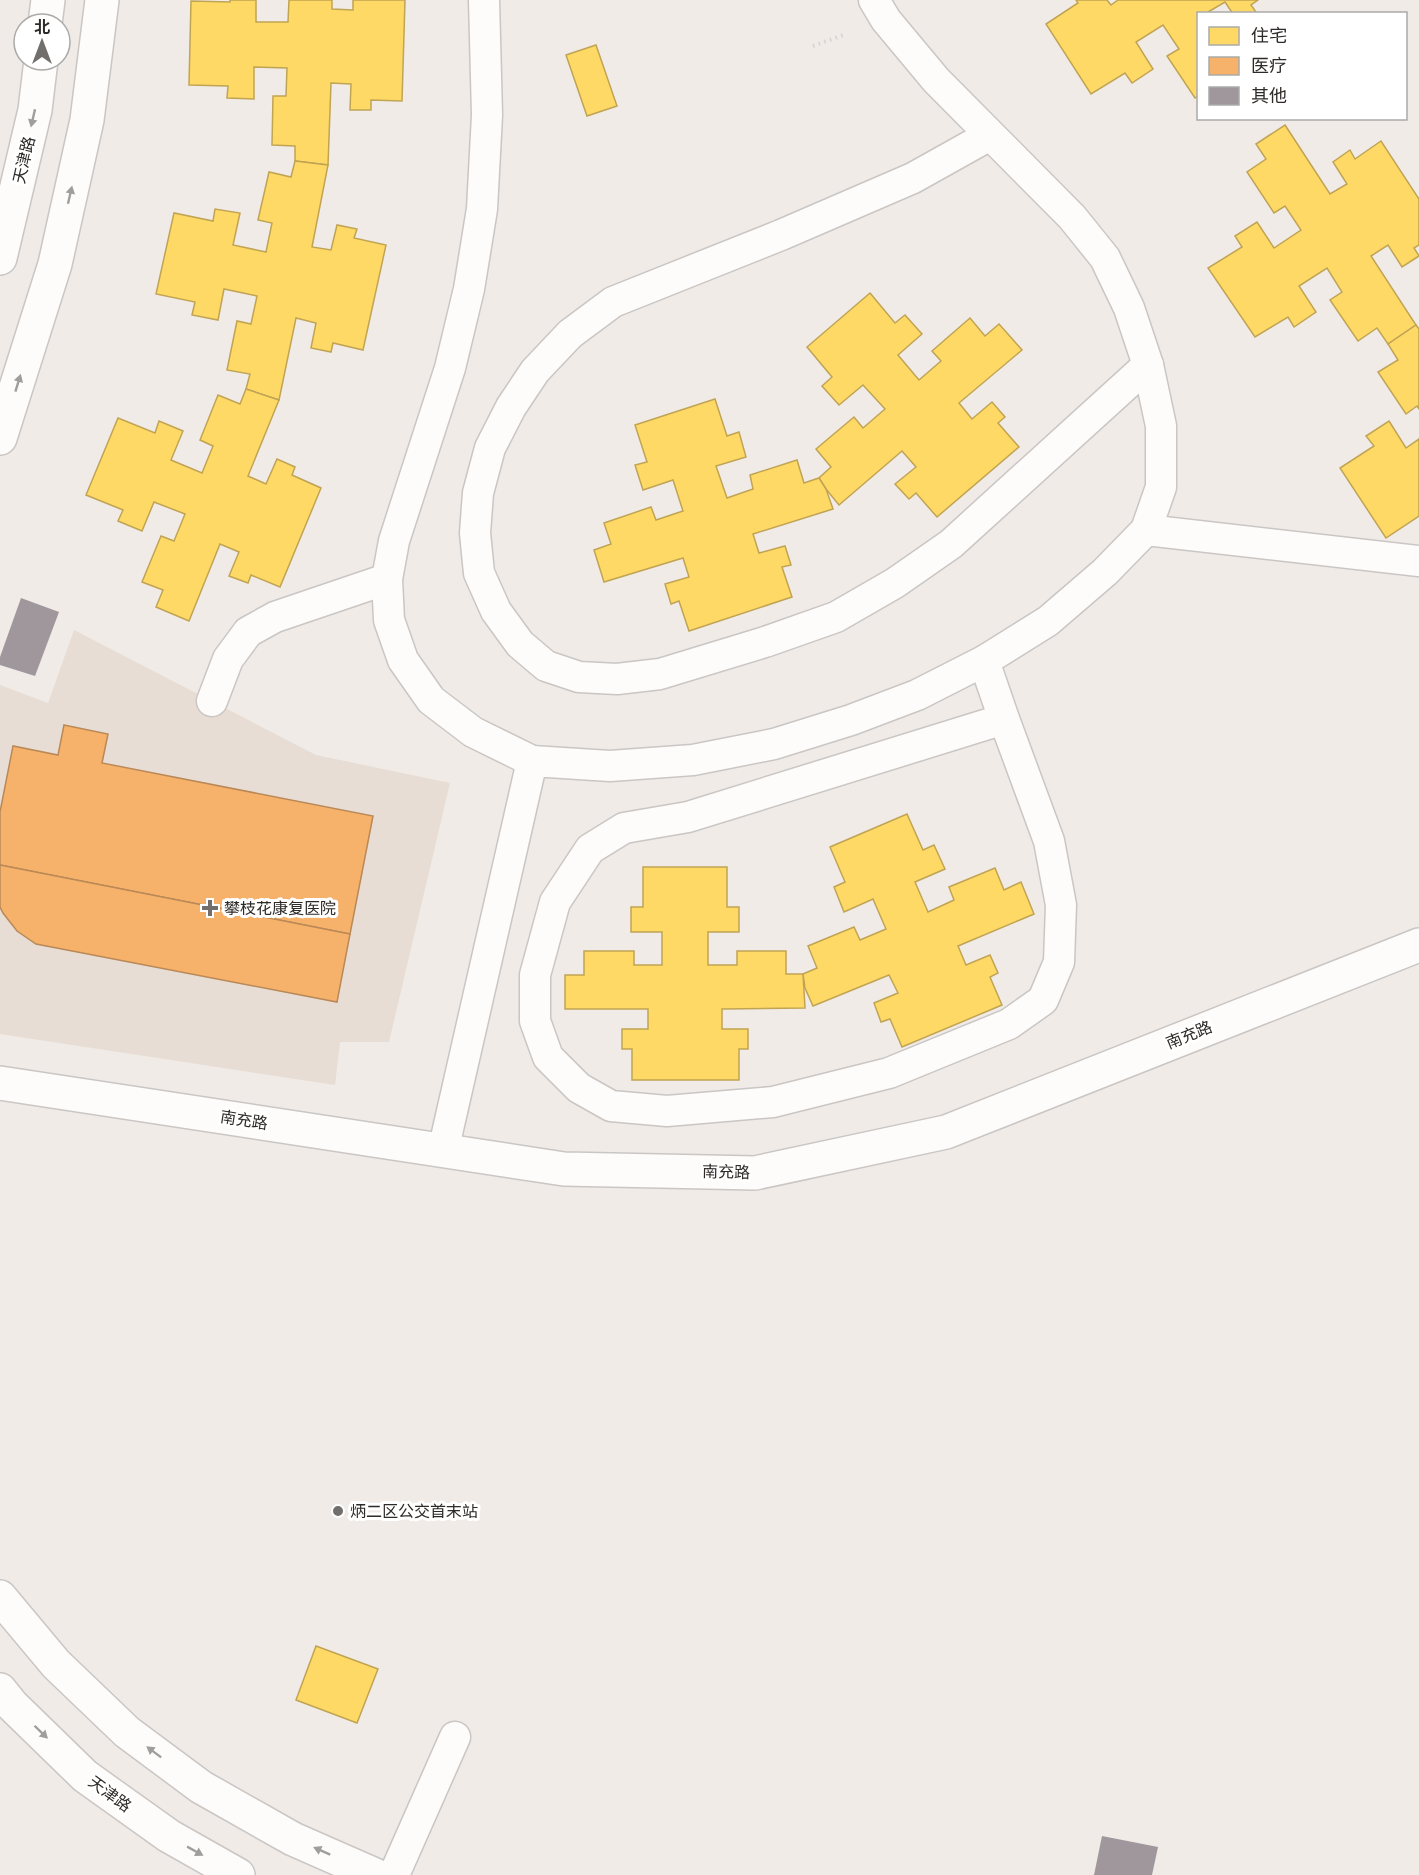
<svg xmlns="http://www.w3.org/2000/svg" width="1419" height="1875" viewBox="0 0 1419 1875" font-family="'Work Sans','Noto Sans SC',sans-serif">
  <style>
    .built { fill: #e7ddd4 }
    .homes { fill: #ffd966; stroke: #c0a453; stroke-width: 1.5 }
    .health { fill: #f6b26b; stroke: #ba8957; stroke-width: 1.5 }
    .building { fill: #9f979c }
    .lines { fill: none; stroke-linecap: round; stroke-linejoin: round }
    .lane-casing { stroke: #cac6c4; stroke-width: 33 }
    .street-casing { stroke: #cac6c4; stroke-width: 36 }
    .secondary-casing { stroke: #cac6c4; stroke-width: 36 }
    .path { stroke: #d5d3d2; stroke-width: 4; stroke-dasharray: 1.5 4.5; stroke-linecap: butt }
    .lane { stroke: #fdfcfb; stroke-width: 30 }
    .street { stroke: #fdfcfb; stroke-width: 33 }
    .secondary { stroke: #fdfcfb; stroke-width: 33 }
    .oneway { fill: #a09e9c }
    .poi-dot { fill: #726e6b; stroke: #fff; stroke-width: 2 }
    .labels { text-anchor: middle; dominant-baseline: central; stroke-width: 6; stroke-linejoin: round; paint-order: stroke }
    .street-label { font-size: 16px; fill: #2e2a28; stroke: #fff }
    .poi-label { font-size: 16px; fill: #2e2a28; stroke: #fff; text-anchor: start }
  </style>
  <rect width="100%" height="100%" fill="#f0ebe7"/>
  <path class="built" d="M74 630 316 755 450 783 389 1042H340L335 1085 0 1034V685L48 703Z"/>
  <g class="homes">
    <path d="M230 0H256V22H288L289 0H332V9L353 10V0H405L402 101 371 100V110H350L351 84 331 83 328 165 295 161V146L272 145 273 96H286L287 68 254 67V99L227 98 228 86 189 85 191 1 230 2Z"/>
    <path d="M1076 0H1107L1111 5 1118 0H1258L1251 5 1256 12 1255 14H1233L1225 2 1208 12V14H1198V96L1195 98 1167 56 1179 49 1163 25 1136 42 1153 69 1132 83 1125 73 1091 94 1046 24 1078 3Z"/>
    <path d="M596 45 617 106 587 116 566 55Z"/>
    <path d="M1285 125 1330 194 1347 184 1333 162 1350 150 1355 159 1381 141 1419 199V245L1414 248 1419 256 1402 267 1388 245 1371 256 1416 325 1388 344 1377 328 1358 341 1330 300 1342 292 1327 268 1299 286 1316 312 1294 327 1288 317 1255 337 1208 268 1242 247 1235 236 1257 222 1274 248 1301 230 1285 206 1274 213 1247 172 1266 159 1256 144Z"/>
    <path d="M295 161 328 165 312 247 331 250 337 225 357 229 354 238 386 245 363 350 333 343 331 352 311 348 316 323 296 318 279 400 246 389 250 374 227 370 237 321 251 324 257 296 224 289 218 320 192 315 195 302 156 294 174 213 213 221 215 209 240 213 233 245 266 252 272 223 258 220 269 172 291 177Z"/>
    <path d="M870 293 895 323 905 315 922 334 898 355 919 380 941 361 932 351 970 318 985 336 999 324 1022 350 959 403 972 419 992 402 1005 417 998 423 1019 447 937 517 916 493 909 499 895 484 916 467 902 451 839 505 826 489 819 478 831 467 816 449 854 417 863 428 885 409 863 385 839 405 822 386 832 377 807 347Z"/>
    <path d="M1416 325 1419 329V409L1417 406 1406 414 1378 372 1398 360 1388 344Z"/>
    <path d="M246 389 279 400 248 476 266 484 277 459 295 467 292 475 321 488 280 587 251 575 248 583 229 576 239 552 220 544 189 621 156 607 163 590 142 582 161 536 174 541 185 514 154 502 142 531 118 521 123 510 86 495 118 418 155 433 159 421 183 431 171 460 202 473 213 446 200 440 218 395 240 404Z"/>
    <path d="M715 399 727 436 739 432 746 457 716 466 727 498 753 489 750 475 797 460 804 483 819 478 826 489 833 509 753 534 759 553 785 546 791 565 782 567 792 597 689 631 679 601 671 604 665 584 689 577 683 558 604 582 594 550 611 544 604 523 651 507 656 520 683 511 673 480 643 490 635 465 647 462 635 425Z"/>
    <path d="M1389 421 1406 448 1419 439V516L1386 538 1340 468 1374 446 1366 436Z"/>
    <path d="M907 814 923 850 934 845 945 869 915 882 928 912 954 900 949 887 995 868 1004 890 1021 882 1034 914 958 946 966 965 990 955 998 973 990 977 1002 1005 902 1047 890 1019 881 1022 874 1003 898 993 889 975 813 1006 805 988 803 974 817 968 808 946 854 927 860 940 886 929 873 899 844 912 834 887 845 882 830 847Z"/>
    <path d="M643 867H727V907H739V932H708V965H737V951H786V974H803L805 1008 722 1009V1029H748V1049H739V1080H632V1049H622V1029H648V1009H565V975H584V951H634V965H662V932H631V907H643Z"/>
    <path d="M316 1646 378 1669 357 1723 296 1700Z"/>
  </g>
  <g class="health">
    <path d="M64 725 108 734 102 763 373 816 350 934 0 865V812L13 746 58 755Z"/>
    <path d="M0 865 350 934 337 1002 36 944 17 931 3 913 0 907Z"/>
  </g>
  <g class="building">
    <path d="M21 598 59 612 35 676 0 665V657Z"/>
    <path d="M1102 1836 1158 1847 1152 1875H1094Z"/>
  </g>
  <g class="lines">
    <defs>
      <g id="lane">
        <path d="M484 0 487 115 482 209 469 289 450 368 394 541 387 579 389 620 403 660 431 700 473 732 532 761"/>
        <path d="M990 135 913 178 781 235 613 302 570 334 535 371 511 407 490 448 478 493 475 533 479 573 496 611 520 644 546 666 579 677 617 679 660 674 765 642 836 617 895 583 951 544 1148 365"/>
        <path d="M1146 530 1419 561"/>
        <path d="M984 661 1004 719 1049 841 1061 905 1059 962 1043 1000 1009 1024 889 1073 773 1102 667 1111 611 1106 579 1088 548 1057 535 1021V975L555 902 590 849 624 828 688 817 1004 719"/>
        <path d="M212 701 228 659 248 632 275 617 387 579"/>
        <path d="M443 1151 532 761 610 766 693 760 774 744 851 720 917 695 984 661 1048 621 1105 572 1146 530 1161 487V426L1148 365 1129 308 1105 258 1072 217 936 80 886 20 874 0"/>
        <path d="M394 1875 455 1737"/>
      </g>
      <path id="street" d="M0 1083 564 1169 755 1173 946 1132 1419 945"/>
      <g id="secondary">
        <path d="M45 24 48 0"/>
        <path d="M0 258 35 110 41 60"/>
        <path d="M0 438 55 264 87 120 102 0"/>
        <path d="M0 1597 56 1664 127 1732 201 1787 293 1839 375 1875"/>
        <path d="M0 1690 12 1705 85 1776 169 1836 238 1875"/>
      </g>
    </defs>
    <use href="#lane" class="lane-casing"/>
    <use href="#street" class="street-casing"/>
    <use href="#secondary" class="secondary-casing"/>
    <path class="path" d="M813 46 846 34"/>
    <use href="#lane" class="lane"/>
    <use href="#street" class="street"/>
    <use href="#secondary" class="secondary"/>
  </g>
  <defs><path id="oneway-solid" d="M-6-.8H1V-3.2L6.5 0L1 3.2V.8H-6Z" transform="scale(1.5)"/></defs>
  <g class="oneway">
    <use href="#oneway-solid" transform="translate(33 118) rotate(103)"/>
    <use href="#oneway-solid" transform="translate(70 195) rotate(-77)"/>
    <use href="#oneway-solid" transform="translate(18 383) rotate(-73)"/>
    <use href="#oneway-solid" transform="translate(41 1732) rotate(44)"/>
    <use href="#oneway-solid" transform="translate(154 1752) rotate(-143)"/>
    <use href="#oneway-solid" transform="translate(195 1851) rotate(29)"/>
    <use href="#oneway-solid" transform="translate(322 1851) rotate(-156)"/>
  </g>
  <g class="poi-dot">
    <path d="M207 899h6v6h6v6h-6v6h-6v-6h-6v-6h6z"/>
    <circle cx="338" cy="1511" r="6"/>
  </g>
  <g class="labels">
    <g class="street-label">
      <text transform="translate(24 160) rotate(-77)">天津路</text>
      <text transform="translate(1189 1035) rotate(-22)">南充路</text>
      <text transform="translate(244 1120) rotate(9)">南充路</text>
      <text transform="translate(726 1172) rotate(1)">南充路</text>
      <text transform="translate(110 1794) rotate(36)">天津路</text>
    </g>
    <g class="poi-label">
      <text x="224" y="908">攀枝花康复医院</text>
      <text x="350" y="1511">炳二区公交首末站</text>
    </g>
  </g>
  <rect x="1197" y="12" width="210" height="108" fill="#ffffff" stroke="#abaaa9" stroke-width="1.5"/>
  <rect x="1209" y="27" width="30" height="18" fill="#ffd966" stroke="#abaaa9" stroke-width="1.5"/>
  <text x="1251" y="42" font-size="18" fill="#2e2a28">住宅</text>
  <rect x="1209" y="57" width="30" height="18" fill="#f6b26b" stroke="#abaaa9" stroke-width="1.5"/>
  <text x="1251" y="72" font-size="18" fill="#2e2a28">医疗</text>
  <rect x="1209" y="87" width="30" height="18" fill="#9f979c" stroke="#abaaa9" stroke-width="1.5"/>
  <text x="1251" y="102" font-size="18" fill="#2e2a28">其他</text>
  <g transform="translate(42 42)"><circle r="28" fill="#ffffff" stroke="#abaaa9" stroke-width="1.5"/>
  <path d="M0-4.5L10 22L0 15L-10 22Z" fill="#726e6b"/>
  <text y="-9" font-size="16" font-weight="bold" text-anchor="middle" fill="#2e2a28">北</text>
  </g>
</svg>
